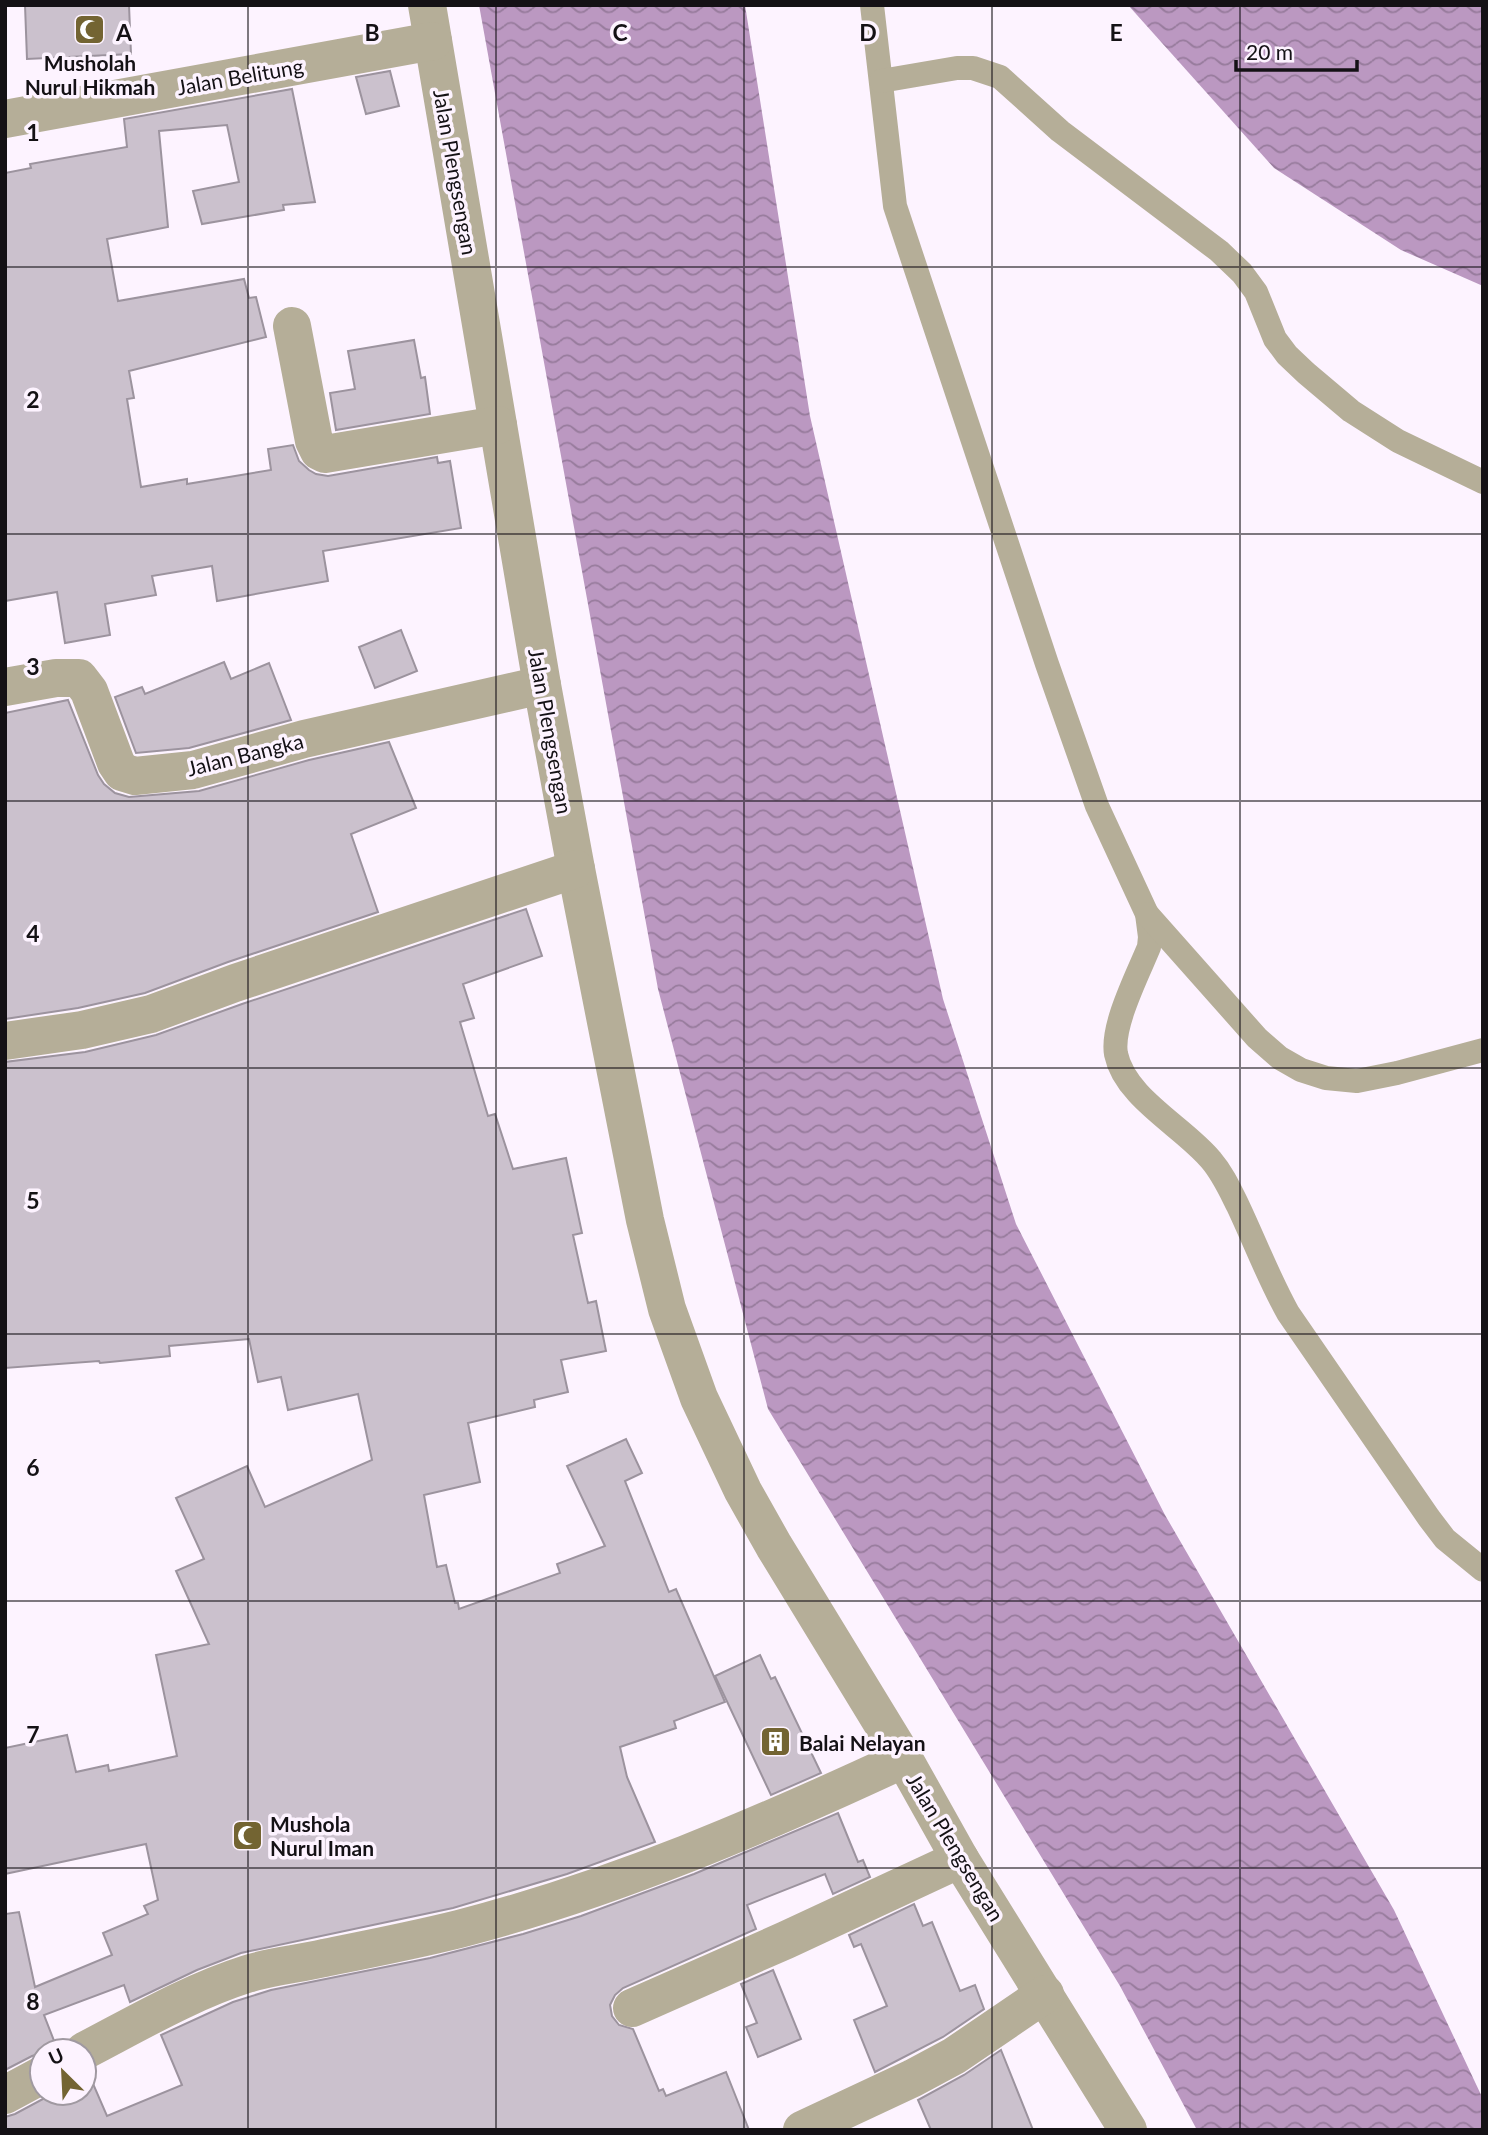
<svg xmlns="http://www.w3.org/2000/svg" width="1488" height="2135" viewBox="0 0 1488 2135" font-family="Lato,sans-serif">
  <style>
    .water { fill: url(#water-waves) }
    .building { fill: #cbc1cd; stroke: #9c939e; stroke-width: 2 }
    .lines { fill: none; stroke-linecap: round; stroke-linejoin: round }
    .lane { stroke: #b5ae98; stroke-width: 24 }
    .street { stroke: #b5ae98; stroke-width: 38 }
    .grid { fill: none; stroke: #141115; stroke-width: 2; stroke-opacity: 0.55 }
    .labels { text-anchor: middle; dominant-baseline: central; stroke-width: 7; stroke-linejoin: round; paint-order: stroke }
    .poi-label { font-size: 21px; font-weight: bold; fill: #141115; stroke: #fdf3ff; text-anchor: start }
    .street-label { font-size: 21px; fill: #141115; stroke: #fdf3ff }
    .grid-label { font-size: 23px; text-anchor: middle; font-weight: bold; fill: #141115; stroke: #fdf3ff; stroke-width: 7; stroke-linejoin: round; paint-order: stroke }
  </style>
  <defs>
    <pattern id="water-waves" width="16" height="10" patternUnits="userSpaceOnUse" patternTransform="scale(1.75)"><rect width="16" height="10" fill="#bb98c1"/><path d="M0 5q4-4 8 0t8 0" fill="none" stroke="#977b9c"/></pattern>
  </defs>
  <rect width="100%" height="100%" fill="#fdf3ff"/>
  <g class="water">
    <path d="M479 5H745L810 416 943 999 1016 1224 1165 1515 1394 1910 1483 2099V2130H1197L1120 1986 768 1409 658 989Z"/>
    <path d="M1128 5H1483V286L1401 250 1274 168Z"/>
  </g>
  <g class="building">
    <path d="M25 5H129L131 54 27 59Z"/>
    <path d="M390 71 399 106 366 114 356 77Z"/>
    <path d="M292 89 315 202 283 205 284 210 202 224 193 191 239 182 227 125 159 131 168 227 107 239 118 301 244 279 249 298 256 297 266 337 129 371 134 398 127 399 141 487 187 479V484L271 470 268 449 293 445 299 461 309 470 316 474 328 476 437 457 438 463 450 461 461 528 323 551 328 581 217 601 212 566 152 576 156 595 105 604 110 635 65 643 57 592 5 601V173L31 168 30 164 127 147 124 119Z"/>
    <path d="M414 340 421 378 425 377 430 414 336 430 330 393 355 389 348 351Z"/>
    <path d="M401 630 417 671 375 688 359 647Z"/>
    <path d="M224 662 231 679 269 663 291 720 189 748 136 753 115 697 142 687 145 694Z"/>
    <path d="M68 700 98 775 104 784 115 793 129 797 199 791 309 760 389 742 416 808 351 834 378 912 228 962 145 993 78 1008 5 1019V713Z"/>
    <path d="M526 909 542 956 463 984 474 1018 460 1022 488 1116 495 1114 513 1169 566 1158 582 1233 573 1235 588 1303 596 1301 606 1351 561 1360 568 1392 534 1400 535 1407 468 1423 480 1482 424 1495 437 1567 446 1565 455 1603H458L459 1609 560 1573 557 1564 605 1546 567 1466 626 1439 642 1473 625 1481 669 1592 676 1589 725 1702 674 1721 676 1728 620 1747 627 1777 655 1842 567 1874 453 1908 241 1953 197 1970 130 2002 124 1985 44 2015 58 2051H42V2053L32 2056 5 2070V1914L19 1912 35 1987 112 1955 103 1933 148 1914 144 1906 158 1900 146 1844 5 1874V1748L67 1735 76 1772 108 1765 109 1771 177 1756 156 1655 209 1644 176 1571 204 1559 176 1498 247 1466 265 1507 372 1460 358 1394 288 1410 281 1377 258 1382 249 1339 169 1346 170 1356 100 1363 99 1361 5 1368V1062L85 1052 156 1035 242 1004Z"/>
    <path d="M760 1655 771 1679 775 1677 821 1773 771 1795 715 1676Z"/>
    <path d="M838 1813 858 1862 863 1860 870 1877 833 1894 825 1874 747 1905 756 1929 623 1988 615 1995 610 2005 612 2016 619 2025 633 2029 659 2091 663 2089 666 2096 726 2072 749 2130H5V2117L15 2114 54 2093H84V2082L91 2079 107 2116 182 2085 161 2035 233 2002 271 1990 430 1958 523 1934 581 1916 694 1874Z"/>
    <path d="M914 1904 923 1926 932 1922 960 1991 975 1985 984 2009 943 2037 875 2072 854 2020 887 2006 861 1944 854 1947 849 1935Z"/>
    <path d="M773 1970 801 2039 758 2057 746 2027 757 2023 741 1984Z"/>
    <path d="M1001 2050 1033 2130H931L918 2100 964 2075Z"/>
  </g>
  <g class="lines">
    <g class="lane">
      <path d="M872 5 895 206 1047 664 1097 806 1147 914 1150 937 1149 947C1138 974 1111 1026 1116 1054 1125 1098 1184 1127 1211 1160 1223 1174 1230 1190 1238 1206 1255 1242 1269 1279 1288 1313L1429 1518 1445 1539 1483 1570"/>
      <path d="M881 81 957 68H973L1000 77 1060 131 1219 251 1242 273 1256 292 1275 339 1287 355 1306 373 1351 411 1398 441 1483 482"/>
      <path d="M1147 914 1257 1038 1280 1058 1301 1070 1326 1078 1357 1081 1397 1073 1483 1050"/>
    </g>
    <g class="street">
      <path d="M427 5 542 685 576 869 645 1220 667 1309 699 1398 743 1491 774 1546 904 1759 960 1859 1128 2130"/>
      <path d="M5 119 433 41"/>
      <path d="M292 326 314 441 319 451 325 454 498 425"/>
      <path d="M5 687 56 678H79L89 691 116 763 122 772 135 776 193 770 304 739 542 685"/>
      <path d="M5 1041 82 1030 151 1014 235 983 576 869"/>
      <path d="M632 2008 786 1940 960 1859"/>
      <path d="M84 2051C136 2024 190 1992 247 1974 272 1966 299 1964 324 1958 369 1949 415 1940 459 1929 614 1889 760 1826 904 1759"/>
      <path d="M5 2095 42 2075"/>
      <path d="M802 2130 913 2078 954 2056 1045 1994"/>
    </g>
  </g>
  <path class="grid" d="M248 5V2130M496 5V2130M744 5V2130M992 5V2130M1240 5V2130M5 267H1483M5 534H1483M5 801H1483M5 1068H1483M5 1334H1483M5 1601H1483M5 1868H1483"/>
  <defs>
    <symbol id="mosque-square" viewBox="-11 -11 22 22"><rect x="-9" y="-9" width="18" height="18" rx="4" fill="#736432" stroke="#fdf3ff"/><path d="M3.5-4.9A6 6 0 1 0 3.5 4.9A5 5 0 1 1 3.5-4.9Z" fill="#fff"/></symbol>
    <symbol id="building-square" viewBox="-11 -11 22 22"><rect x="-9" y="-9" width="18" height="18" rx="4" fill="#736432" stroke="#fdf3ff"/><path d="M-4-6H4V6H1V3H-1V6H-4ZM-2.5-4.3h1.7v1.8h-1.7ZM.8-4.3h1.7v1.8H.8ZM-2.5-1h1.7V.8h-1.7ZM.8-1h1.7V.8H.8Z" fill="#fff"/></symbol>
  </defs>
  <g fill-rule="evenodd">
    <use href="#mosque-square" x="72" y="12" width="35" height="35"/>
    <use href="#building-square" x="758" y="1724" width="35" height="35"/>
    <use href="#mosque-square" x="230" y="1818" width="35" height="35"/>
  </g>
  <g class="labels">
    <g class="poi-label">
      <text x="90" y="62" text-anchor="middle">Musholah<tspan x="90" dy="24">Nurul Hikmah</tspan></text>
      <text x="799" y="1742">Balai Nelayan</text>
      <text x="270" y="1823">Mushola<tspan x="270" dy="24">Nurul Iman</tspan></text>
    </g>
    <g class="street-label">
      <text transform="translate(240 76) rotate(-10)">Jalan Belitung</text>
      <text transform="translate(456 172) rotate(80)">Jalan Plengsengan</text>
      <text transform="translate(551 731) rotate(80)">Jalan Plengsengan</text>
      <text transform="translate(245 754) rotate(-14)">Jalan Bangka</text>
      <text transform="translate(956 1847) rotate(59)">Jalan Plengsengan</text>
    </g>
  </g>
  <g class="grid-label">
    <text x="124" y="41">A</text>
    <text x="372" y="41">B</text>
    <text x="620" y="41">C</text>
    <text x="868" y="41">D</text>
    <text x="1116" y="41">E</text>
    <text x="33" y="141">1</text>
    <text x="33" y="408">2</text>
    <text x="33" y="675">3</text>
    <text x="33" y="942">4</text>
    <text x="33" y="1209">5</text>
    <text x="33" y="1476">6</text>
    <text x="33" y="1743">7</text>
    <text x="33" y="2010">8</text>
  </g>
  <rect width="1488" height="2135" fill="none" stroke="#141115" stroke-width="14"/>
  <g transform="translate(63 2072) rotate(336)"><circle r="33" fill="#fdf3ff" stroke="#a099a1" stroke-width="2"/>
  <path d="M0-5L12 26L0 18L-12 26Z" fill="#736432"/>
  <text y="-10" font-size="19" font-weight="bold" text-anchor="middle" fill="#141115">U</text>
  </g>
  <path d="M1236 60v10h121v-10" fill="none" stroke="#141115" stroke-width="3.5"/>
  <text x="1246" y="60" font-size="21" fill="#141115" stroke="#fdf3ff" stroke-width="5" paint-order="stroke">20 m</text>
</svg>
